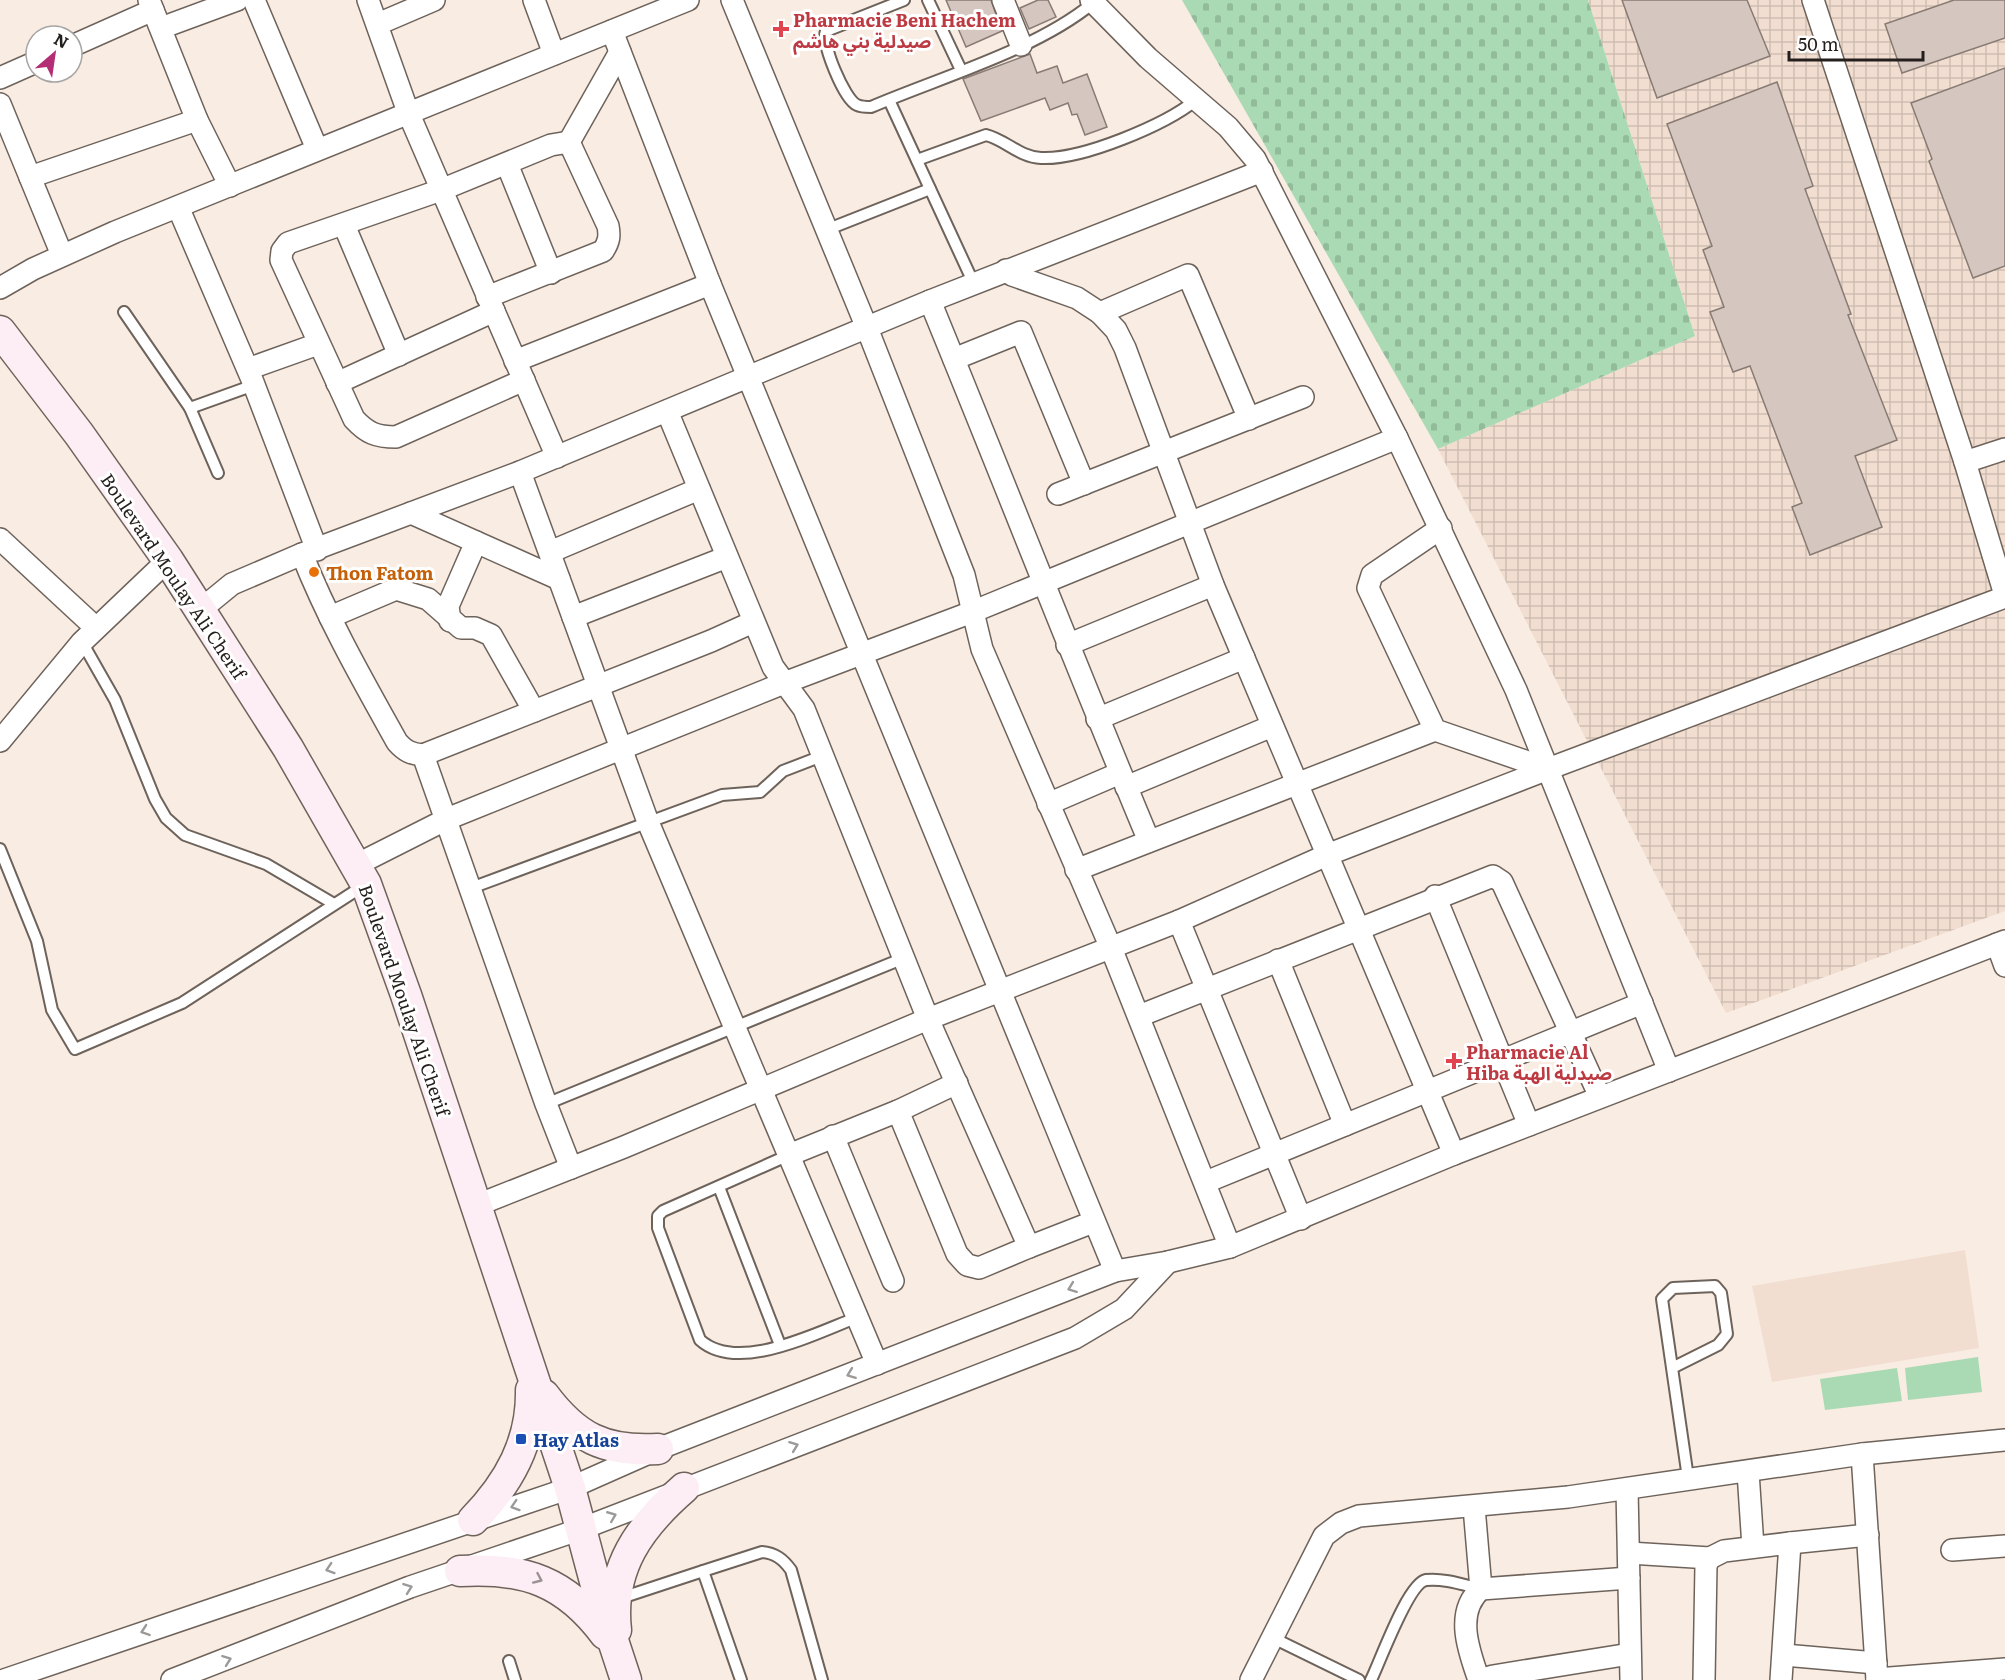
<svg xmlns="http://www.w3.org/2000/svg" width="2005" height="1680" viewBox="0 0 2005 1680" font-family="Literata,'Noto Sans Arabic',serif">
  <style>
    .built { fill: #f2ded0 }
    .industrial { fill: url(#industrial-grid) }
    .cemetery { fill: url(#cemetery-stones) }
    .garden { fill: #aadab4 }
    .building { fill: #d5c7bf; stroke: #887b74; stroke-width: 1.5 }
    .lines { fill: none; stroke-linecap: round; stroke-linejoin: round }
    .lane-casing { stroke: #6e635b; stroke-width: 14 }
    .street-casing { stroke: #6e635b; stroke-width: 24 }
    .secondary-casing { stroke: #6e635b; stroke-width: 33 }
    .lane { stroke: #fff; stroke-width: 10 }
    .street { stroke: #fff; stroke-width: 21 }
    .secondary { stroke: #fceef4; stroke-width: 30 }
    .oneway { stroke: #9c9a99 }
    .oneway2 { stroke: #9b9193 }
    .health-dot { fill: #e0444e; stroke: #fff; stroke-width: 2 }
    .food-dot { fill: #e8710a; stroke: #fff; stroke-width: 2 }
    .transit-dot { fill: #1a4fb4; stroke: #fff; stroke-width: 2 }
    .labels { text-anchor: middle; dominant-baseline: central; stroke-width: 6; stroke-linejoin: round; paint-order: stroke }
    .health-label { font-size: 18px; font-weight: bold; fill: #be3a42; stroke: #fff; text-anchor: start }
    .food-label { font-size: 18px; font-weight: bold; fill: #c56008; stroke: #fff; text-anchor: start }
    .street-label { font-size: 18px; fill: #241f1c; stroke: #fff }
    .transit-label { font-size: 18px; font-weight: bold; fill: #164399; stroke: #fff; text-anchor: start }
  </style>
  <defs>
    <pattern id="industrial-grid" width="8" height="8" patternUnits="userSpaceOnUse" patternTransform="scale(1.5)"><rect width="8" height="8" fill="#f2ded0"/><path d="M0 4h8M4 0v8" fill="none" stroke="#cfbeb2"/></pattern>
    <pattern id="cemetery-stones" width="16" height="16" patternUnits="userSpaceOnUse" patternTransform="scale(1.5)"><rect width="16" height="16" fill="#aadab4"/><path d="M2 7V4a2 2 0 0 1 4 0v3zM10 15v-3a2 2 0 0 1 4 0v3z" fill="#92bb9a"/></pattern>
  </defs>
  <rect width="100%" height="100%" fill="#f9ece3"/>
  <path class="built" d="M1965 1250 1979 1348 1772 1382 1752 1286Z"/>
  <path class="industrial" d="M1588 0H2005V911L1726 1013 1438 449 1695 336Z"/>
  <path class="cemetery" d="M1182 0H1588L1695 336 1438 449Z"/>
  <g class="garden">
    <path d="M1978 1357 1982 1392 1908 1400 1905 1368Z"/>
    <path d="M1897 1368 1902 1401 1825 1410 1820 1379Z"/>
  </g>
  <g class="building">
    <path d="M946 0H991L1002 31 966 47Z"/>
    <path d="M1038 0H1048L1056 17 1029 29 1020 8Z"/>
    <path d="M1622 0H1747L1770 56 1657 98Z"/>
    <path d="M1954 0H2005V38L1902 73 1885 24Z"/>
    <path d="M1030 54 1037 73 1057 66 1063 83 1087 74 1107 127 1085 135 1077 114 1072 115 1068 103 1050 110 1045 98 981 121 963 79Z"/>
    <path d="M2005 68V266L1973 278 1929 161 1932 159 1911 103Z"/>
    <path d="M1777 82 1813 186 1805 189 1851 314 1848 315 1897 440 1855 456 1882 527 1810 555 1792 507 1802 503 1750 366 1733 372 1710 312 1724 307 1703 250 1712 246 1667 124Z"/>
  </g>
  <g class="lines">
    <defs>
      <g id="lane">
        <path d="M904 0 826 31C821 43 844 99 857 105 861 107 867 107 871 107 941 77 1036 50 1093 3"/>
        <path d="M928 0 961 70"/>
        <path d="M889 100 974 284"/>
        <path d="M917 160 986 135C1006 140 1019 157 1041 158 1082 160 1165 125 1196 100"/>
        <path d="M826 230 930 189"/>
        <path d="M124 312 190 408 254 385"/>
        <path d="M190 408 218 473"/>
        <path d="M82 642 115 700 155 799 166 818 185 835 266 864 334 904"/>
        <path d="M0 849 37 941 52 1010 75 1049 182 1003 363 886"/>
        <path d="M471 888 722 795 760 792 783 771 822 756"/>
        <path d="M546 1104 904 958"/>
        <path d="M789 1155 663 1211 658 1216V1228L700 1340C738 1374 815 1333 856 1318"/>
        <path d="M719 1187 780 1345"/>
        <path d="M1672 1368 1718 1345 1727 1334 1721 1293 1715 1286 1673 1288 1662 1299 1688 1478"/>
        <path d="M703 1571 762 1552C775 1553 783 1559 791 1570L822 1680"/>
        <path d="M618 1599 703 1571 741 1680"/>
        <path d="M1271 1637 1359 1680"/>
        <path d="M509 1661 515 1680"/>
        <path d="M1371 1680C1380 1662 1408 1583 1426 1580 1444 1578 1464 1585 1481 1589"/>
      </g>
      <g id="street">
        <path d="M149 0 197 120 230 186"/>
        <path d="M254 0 317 149"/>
        <path d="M368 0 408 112 557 457"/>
        <path d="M534 0 554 54"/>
        <path d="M732 0 867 328 964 575 982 649 1111 948 1230 1247"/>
        <path d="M1003 0 1021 45"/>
        <path d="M1091 0 1148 58 1228 127 1255 159 1397 438 1516 690 1669 1071"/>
        <path d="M1813 0 1965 462 2005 595"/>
        <path d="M378 24 434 0"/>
        <path d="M161 28 237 0"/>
        <path d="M612 31 710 284 1115 1271"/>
        <path d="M72 46 153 10"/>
        <path d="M0 78 36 62"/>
        <path d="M0 104 62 255"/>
        <path d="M569 142 620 52"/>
        <path d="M507 164 551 273"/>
        <path d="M30 177 197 120"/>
        <path d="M178 207 251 377 317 550"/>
        <path d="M344 225 399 355"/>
        <path d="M1006 270 1012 275 1077 298 1100 313 1116 330 1125 348 1213 585 1454 1154"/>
        <path d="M0 288 33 269 115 232 688 0"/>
        <path d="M487 297 603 251C609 242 610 236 608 226L569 142 551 145 441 190 288 243 282 251 281 260 354 419C367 433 376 437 396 437L524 380"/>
        <path d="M930 301C1004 481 1074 662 1149 841"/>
        <path d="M1100 313 1188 275 1249 419"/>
        <path d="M954 359 1021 332 1084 484"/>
        <path d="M515 361 710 284"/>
        <path d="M248 369 318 344"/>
        <path d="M337 383 494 311"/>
        <path d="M667 411 773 667 804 709 928 1019 1029 1247 1093 1222"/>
        <path d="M1965 462 2005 449"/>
        <path d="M520 472 648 822 877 1364"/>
        <path d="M1058 494 1303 397"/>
        <path d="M411 513 559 579"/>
        <path d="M1441 528 1372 575 1368 588 1435 730 1548 769"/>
        <path d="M0 539 96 628"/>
        <path d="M550 552 699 489"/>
        <path d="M302 554C328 620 363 681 397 742 405 751 411 754 423 755L711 641 753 622"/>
        <path d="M199 611 232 584 302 554 520 472 930 301 1262 171"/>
        <path d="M330 617 396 589 428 599 461 628H475L491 635 534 711"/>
        <path d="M573 617 727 557"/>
        <path d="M450 621 448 606 476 542"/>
        <path d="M1067 645 1213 585"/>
        <path d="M1097 719 1244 658"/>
        <path d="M0 741 82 642 168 560"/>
        <path d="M423 755 546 1104 571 1168"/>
        <path d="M1126 787 1272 726"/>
        <path d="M1048 804 1120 773"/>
        <path d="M356 865 447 819 784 683 972 612 1397 438"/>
        <path d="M1076 870 1435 730"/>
        <path d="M1435 896 1529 1125"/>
        <path d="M1179 921 1301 1219"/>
        <path d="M1997 944 2005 966"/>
        <path d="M1278 960 1345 1125"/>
        <path d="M1139 1016 1493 876 1502 882 1600 1097"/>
        <path d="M898 1111 957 1254 967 1265 979 1268 1029 1247"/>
        <path d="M833 1136 893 1281"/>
        <path d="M789 1155 898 1111 957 1083"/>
        <path d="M1206 1182 1642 1003"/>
        <path d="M475 1206 624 1147 928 1019 1179 921 1327 855 1548 769 2005 597"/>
        <path d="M1862 1454 1877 1680"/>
        <path d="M1748 1472 1753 1547"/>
        <path d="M1627 1489 1631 1680"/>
        <path d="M1474 1507 1481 1589"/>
        <path d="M1790 1543 1868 1535"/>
        <path d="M1952 1550 2005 1546"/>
        <path d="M1629 1553 1710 1558"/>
        <path d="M1784 1655 1876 1663"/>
        <path d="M1877 1679 2005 1669"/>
        <path d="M4 1680 570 1488 658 1449 1115 1271 1168 1262 1230 1247 1454 1154 2005 941"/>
        <path d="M172 1680 410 1587 581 1529 1075 1338 1124 1309 1168 1262"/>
        <path d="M1251 1680 1324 1536 1341 1523 1359 1516 1568 1497 1862 1454 2005 1440"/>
        <path d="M1479 1680C1469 1652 1454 1612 1481 1589L1629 1578"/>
        <path d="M1480 1680 1493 1676 1630 1654"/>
        <path d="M1704 1680 1706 1565 1710 1558 1724 1551 1790 1543 1781 1680"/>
      </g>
      <g id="secondary">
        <path d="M0 331 79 434 168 560 288 748 366 884 406 995 570 1488 601 1604 626 1680"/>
        <path d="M544 1395C576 1438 605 1452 658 1449"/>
        <path d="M473 1520C509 1483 532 1442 531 1390"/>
        <path d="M460 1571C525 1567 566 1582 605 1634"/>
        <path d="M616 1630C609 1568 640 1526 684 1488"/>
      </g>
    </defs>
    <use href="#lane" class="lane-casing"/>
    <use href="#street" class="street-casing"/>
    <use href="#secondary" class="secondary-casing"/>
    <use href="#lane" class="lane"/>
    <use href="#street" class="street"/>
    <use href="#secondary" class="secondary"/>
  </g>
  <defs><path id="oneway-chevron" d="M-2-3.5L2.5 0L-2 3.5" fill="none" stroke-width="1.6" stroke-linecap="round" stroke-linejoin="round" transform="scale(1.5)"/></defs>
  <g class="oneway">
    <use href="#oneway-chevron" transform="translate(1072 1288) rotate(159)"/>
    <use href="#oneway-chevron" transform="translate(851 1374) rotate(159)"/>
    <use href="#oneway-chevron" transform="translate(794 1446) rotate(-21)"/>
    <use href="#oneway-chevron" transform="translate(515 1506) rotate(162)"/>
    <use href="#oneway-chevron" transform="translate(612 1516) rotate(-22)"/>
    <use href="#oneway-chevron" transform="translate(330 1569) rotate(162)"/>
    <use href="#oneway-chevron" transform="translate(408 1588) rotate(-20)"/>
    <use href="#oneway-chevron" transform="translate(145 1631) rotate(161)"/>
    <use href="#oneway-chevron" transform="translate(227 1660) rotate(-20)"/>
  </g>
  <use class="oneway2" href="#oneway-chevron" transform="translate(538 1579) rotate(24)"/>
  <g class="health-dot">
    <path d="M778 20h6v6h6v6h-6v6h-6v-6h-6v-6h6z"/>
    <path d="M1451 1052h6v6h6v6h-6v6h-6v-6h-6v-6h6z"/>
  </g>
  <circle class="food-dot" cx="314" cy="572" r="6"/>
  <rect class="transit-dot" x="515" y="1433" width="12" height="12" rx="3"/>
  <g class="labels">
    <g class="health-label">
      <text x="793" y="19">Pharmacie Beni Hachem<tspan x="793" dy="21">صيدلية بني هاشم</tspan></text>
      <text x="1466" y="1051">Pharmacie Al<tspan x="1466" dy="21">Hiba صيدلية الهبة</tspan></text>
    </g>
    <g class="food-label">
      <text x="326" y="572">Thon Fatom</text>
    </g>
    <g class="street-label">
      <text transform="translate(174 576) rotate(56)">Boulevard Moulay Ali Cherif</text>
      <text transform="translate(405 1000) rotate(71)">Boulevard Moulay Ali Cherif</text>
    </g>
    <g class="transit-label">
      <text x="533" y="1439">Hay Atlas</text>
    </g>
  </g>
  <g transform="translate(54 54) rotate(29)"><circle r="28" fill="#ffffff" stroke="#a7a5a4" stroke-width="1.5"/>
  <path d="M0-4.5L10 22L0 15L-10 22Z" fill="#b32e74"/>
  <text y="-9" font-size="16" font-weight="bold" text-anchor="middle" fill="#241f1c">N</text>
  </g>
  <path d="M1789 51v9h134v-9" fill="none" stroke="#241f1c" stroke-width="3"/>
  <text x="1798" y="51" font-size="18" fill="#241f1c" stroke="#ffffff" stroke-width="4.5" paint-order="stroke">50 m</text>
</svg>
